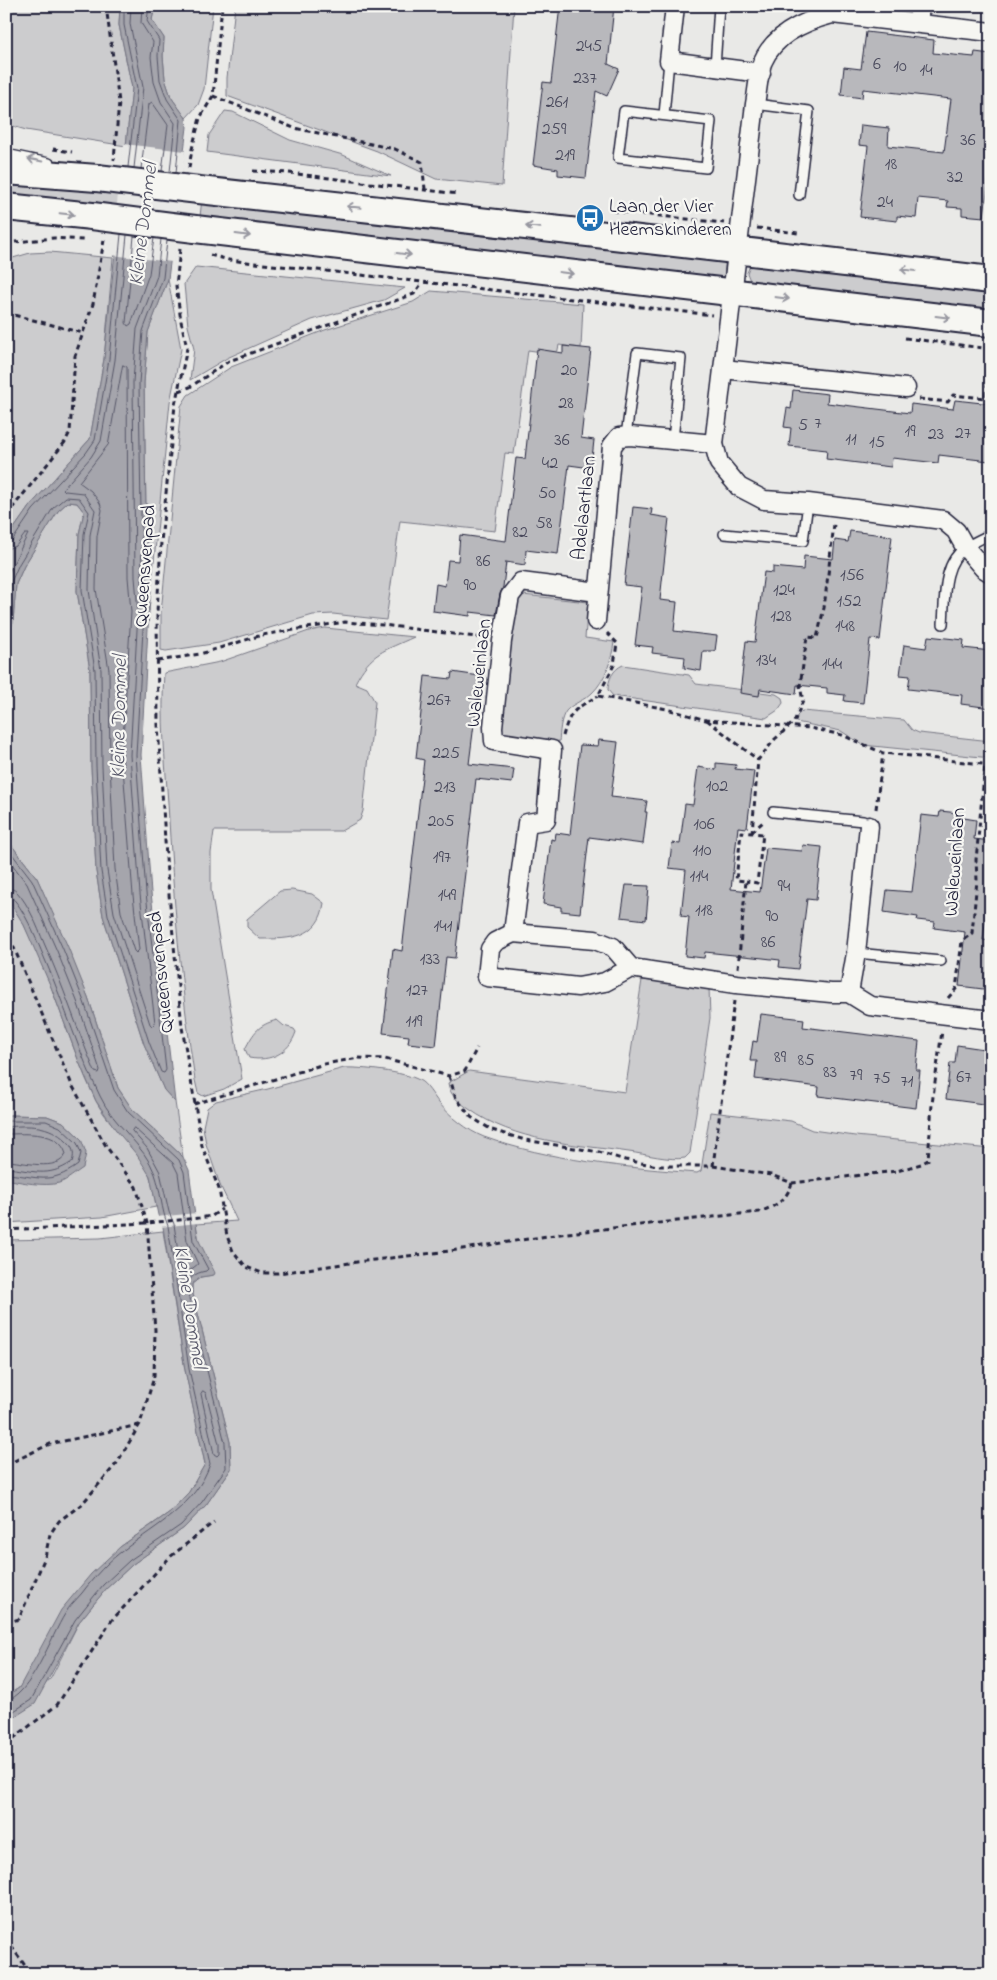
<svg xmlns="http://www.w3.org/2000/svg" width="997" height="1980" viewBox="0 0 997 1980" font-family="'Indie Flower',sans-serif">
  <style>
    .green { fill: #ccccce; stroke: #777784 }
    .water { fill: #a5a5ac; stroke: #71717f }
    .pier { fill: #e9e9e7 }
    .lines { fill: none; stroke-linecap: round; stroke-linejoin: round }
    .shore { stroke: #565668; stroke-width: 1 }
    .building { fill: #b8b8bc; stroke: #22223b }
    .lane-casing { stroke: #22223b; stroke-width: 12 }
    .street-casing { stroke: #22223b; stroke-width: 21 }
    .secondary-casing { stroke: #22223b; stroke-width: 30 }
    .path { stroke: #22223b; stroke-width: 3; stroke-dasharray: 5 4; stroke-linecap: butt }
    .lane { stroke: #f6f6f2; stroke-width: 9 }
    .street { stroke: #f6f6f2; stroke-width: 18 }
    .secondary { stroke: #f6f6f2; stroke-width: 26 }
    .secondary-bridge-casing { stroke: #22223b; stroke-width: 30; stroke-linecap: butt }
    .secondary-bridge { stroke: #f6f6f2; stroke-width: 26 }
    .oneway { stroke: #9797a0 }
    .labels { text-anchor: middle; dominant-baseline: central; stroke-width: 4.5; stroke-linejoin: round; paint-order: stroke }
    .number-label { font-size: 18px; fill: #48485b }
    .poi-label { font-size: 20px; fill: #22223b; stroke: #f6f6f2; text-anchor: start }
    .street-label { font-size: 20px; fill: #22223b; stroke: #f6f6f2 }
    .water-label { font-size: 21px; font-style: italic; fill: #565668; stroke: #f6f6f2 }
  </style>
  <rect width="100%" height="100%" fill="#e9e9e7"/>
  <filter id="ink" filterUnits="userSpaceOnUse"><feTurbulence type="fractalNoise" baseFrequency=".02" numOctaves="2"/><feDisplacementMap in="SourceGraphic" scale="10" xChannelSelector="R" yChannelSelector="G"/><feConvolveMatrix kernelMatrix="1 2 1 2 8 2 1 2 1" color-interpolation-filters="sRGB"/></filter>
  <g filter="url(#ink)">
    <g class="green">
      <path d="M6 6H120L119 25 132 88 126 146 26 130 6 124Z"/>
      <path d="M155 6H213L204 89 198 105 186 118 171 97 165 79 163 56 164 38 152 20Z"/>
      <path d="M235 6H514L502 186 436 179 377 151 227 96V78Z"/>
      <path d="M225 111 233 112 290 140 343 155 391 176 207 152 209 135Z"/>
      <path d="M6 184 120 189 175 222 6 200Z"/>
      <path d="M202 199 718 259 725 264 724 281 199 225Z"/>
      <path d="M50 252 113 258 104 359 90 439 29 507 6 540V260L30 253Z"/>
      <path d="M758 261 991 291V316L751 283 747 273 750 265Z"/>
      <path d="M196 267 405 288 384 300 312 320 227 358 190 380 194 349 188 326 184 284Z"/>
      <path d="M168 279 181 349 170 402 149 611 147 577 144 383 148 332Z"/>
      <path d="M431 291 583 304 581 348 559 345 557 354 528 350 514 454 505 453 495 531 400 521 386 620 333 614 313 615 219 643 166 651 161 650V613L181 406 188 395 231 367 325 330 413 302Z"/>
      <path d="M68 502 77 503 84 512 79 534 77 591 90 670 91 766 96 871 103 916 144 1044 164 1090 175 1102 183 1157 132 1109 118 1088 88 997 37 878 6 838V641L13 622 16 584 24 566 58 511Z"/>
      <path d="M523 595 588 602 585 638 614 642C612 659 605 681 592 693 585 700 573 703 566 711 560 719 560 733 559 742L506 736 503 733 501 728 517 600Z"/>
      <path d="M325 628 414 637C384 651 371 652 355 683L367 688 375 702 363 811 360 820 341 831H214L211 853V890L242 1079 224 1089 203 1096 198 1093 195 1080C181 988 173 896 168 803 165 760 161 717 164 673L220 662 309 631Z"/>
      <path d="M623 665 689 675 696 684 776 694 782 698 783 703 778 710 766 718 613 696 608 690C608 680 613 669 623 665Z"/>
      <path d="M802 711 904 720 912 730 919 733 991 741V758L863 745 841 731 796 722 797 716Z"/>
      <path d="M292 890 312 894 324 903C319 939 290 939 260 939L247 927V919L280 891Z"/>
      <path d="M6 896C12 906 19 915 24 925 53 981 68 1042 95 1099 108 1127 141 1148 150 1177 153 1186 154 1197 156 1207L102 1217 6 1223V1179L25 1182 81 1139 63 1122 47 1116 10 1115 6 1116Z"/>
      <path d="M642 980 709 987 710 1018 690 1153 685 1158C670 1161 645 1154 629 1152 574 1144 515 1142 469 1109 458 1101 450 1096 448 1083L469 1071 625 1092Z"/>
      <path d="M277 1020 284 1026 294 1029 296 1032C289 1053 271 1062 249 1058L245 1049C254 1032 258 1025 277 1020Z"/>
      <path d="M344 1068C359 1067 405 1072 419 1080 427 1084 433 1096 439 1103 450 1116 468 1131 484 1137 547 1160 629 1168 697 1173L701 1171 710 1112 791 1121 812 1130 855 1136 991 1149V1974H6V1718L16 1716 51 1678 79 1622 106 1589 133 1564 184 1528 206 1505 231 1469 230 1442 192 1290V1284L201 1277 213 1275 200 1246 196 1224 237 1221 220 1185 206 1144 203 1127 207 1108 216 1101 268 1089Z"/>
      <path d="M163 1231 185 1370 205 1464 189 1492 170 1512 120 1547 32 1667 19 1688 6 1696V1240L100 1238Z"/>
    </g>
    <g class="water">
      <path d="M120 6H155L152 20 164 38 163 56 165 79 171 97 186 118 187 127 168 279 148 332 144 383 147 577 149 611 141 755 151 893 175 1102 164 1090 144 1044 103 916 96 871 91 766 90 670 77 591 79 534 84 512 77 503 68 502 58 511 24 566 16 584 13 622 6 641V540L29 507 90 439 104 359 132 88 119 25Z"/>
      <path d="M6 838 37 878 68 947 88 997 118 1088 132 1109 183 1157 189 1170 198 1239 215 1273 214 1275 201 1277 192 1284V1290L230 1442 231 1469 206 1505 184 1528 133 1564 106 1589 79 1622 35 1704 16 1716 6 1718V1696L19 1688 61 1610 91 1574 120 1547 170 1512 189 1492 205 1464 185 1370 163 1227 158 1215 150 1176 137 1155 116 1130 96 1101 79 1062 51 987 24 925 6 896Z"/>
      <path d="M10 1115 47 1116 63 1122 81 1139 86 1153 83 1168C75 1173 68 1180 59 1183 45 1187 20 1182 6 1179V1116Z"/>
    </g>
    <g class="pier">
      <path d="M124 144 185 151 172 262 111 255Z"/>
      <path d="M197 1213 198 1223 160 1227 156 1217Z"/>
    </g>
    <g class="lines">
      <g class="shore">
        <path d="M124 6V25L137 88 128 167"/>
        <path d="M131 6 130 24 143 87 134 168"/>
        <path d="M142 6 141 23 153 42 151 57 154 82 161 102 175 123 170 172"/>
        <path d="M149 6 147 21 159 40 158 56 160 80 167 99 181 120 176 173"/>
        <path d="M141 169 149 104 152 102 168 125 162 171"/>
        <path d="M127 235 115 360 101 441 91 457 63 489 65 491 83 493 95 510 90 535 89 590 101 670 102 766 107 870 114 913 150 1024 152 1026 155 1023 140 894 130 755 138 612 135 577 133 382 137 329 157 276 161 239"/>
        <path d="M134 236 126 323 128 326 131 324 149 274 154 238"/>
        <path d="M123 365 127 367 128 577 131 612 122 755 133 895 139 950 136 953 134 951 121 912 115 869 110 765 109 670 96 589 97 536 102 510 100 503 91 491 79 482 108 445Z"/>
        <path d="M6 542 12 541 33 510 86 453 95 440 109 359 121 234"/>
        <path d="M6 549 16 546 25 534H28L6 578"/>
        <path d="M6 626 11 582 19 564 53 508 66 497 79 498 89 512 84 534 82 590 95 670 96 766 101 871 108 915 149 1042 161 1072 164 1073 166 1070 146 893 136 755 144 611 142 577 139 383 143 331 163 278 167 240"/>
        <path d="M6 846 32 880 63 949 83 999 114 1090 128 1112 179 1160 184 1172 193 1241 208 1269 206 1271C195 1273 187 1278 187 1290L225 1443 226 1468 202 1502 181 1525 130 1560 103 1585 75 1620 31 1700 14 1711 6 1713"/>
        <path d="M6 856 27 884 57 951 77 1001 100 1070 99 1073 95 1072C77 1029 63 985 44 943 37 926 29 905 17 892 14 889 10 888 6 888"/>
        <path d="M6 894C20 896 40 948 46 962 65 1006 79 1053 100 1096 113 1125 144 1144 155 1174 161 1191 161 1209 168 1226L189 1369 210 1464C196 1505 157 1525 125 1549 108 1561 94 1577 82 1593 76 1600 69 1606 65 1614 52 1634 30 1698 6 1700"/>
        <path d="M6 1121H46L60 1127 77 1143 81 1153 78 1165C49 1186 38 1176 6 1174"/>
        <path d="M6 1127C29 1125 49 1124 66 1141 73 1147 75 1153 72 1162 47 1179 33 1170 6 1168"/>
        <path d="M134 1128 173 1163 178 1173 187 1241 198 1264 184 1275 181 1274 174 1224 169 1212 160 1172 147 1148 132 1131Z"/>
        <path d="M6 1134C26 1134 59 1130 66 1154 58 1173 22 1161 6 1161"/>
        <path d="M203 1391 206 1393 219 1444V1454L217 1456 214 1454 201 1394Z"/>
      </g>
    </g>
    <g class="building">
      <path d="M560 6H614L608 64 619 69 607 96 596 91 586 178 558 175V169L533 165 543 82 551 83Z"/>
      <path d="M866 32 934 40 933 53 974 57 975 52 991 54V158L984 217 962 215V208L947 207 948 201 918 198 916 218 897 216V221L860 217 868 146 859 145 861 125 889 128 888 146 944 152 951 99 863 89 862 98 841 95 844 67 861 69Z"/>
      <path d="M563 346 591 349 581 438 594 440 591 468 569 465 558 554 526 550 525 565 506 562 503 587 500 594 496 615 470 612V616L433 611 436 584 445 586 448 560 458 561 460 535 506 541 516 458 525 459 537 349 563 353Z"/>
      <path d="M793 390 828 394 827 403 910 413 911 404 953 409 955 400 991 404 989 461 939 455 938 463 892 458 891 467 826 459 827 450 789 446 791 428 784 427 787 408 791 409Z"/>
      <path d="M633 507 652 509 651 515 669 518 660 600 677 602 674 631 717 636 715 651H703L701 671 684 668 685 657 652 653 653 647 635 645 642 587 624 585Z"/>
      <path d="M850 531 892 536 880 640 870 639 863 703 844 701 845 695 827 693V688L797 685 796 694 760 689 759 696 740 693 746 641 755 642 764 572 773 573V567L803 570 804 556 833 559 835 540 848 542Z"/>
      <path d="M928 636 964 640 963 648 991 651V708L961 704 962 695 908 689 910 676 900 675 904 645 926 648Z"/>
      <path d="M452 672 480 676 469 764 514 769 512 783 476 779 455 958 446 957 436 1046 408 1043 409 1036 383 1033 393 949 402 951 424 760 416 758 425 676 451 679Z"/>
      <path d="M599 740 618 742 611 797 647 801 645 812H647L643 844 589 837 580 913 561 911V907L543 904 551 839 555 840 556 833 570 835 580 745 598 746Z"/>
      <path d="M716 763 736 765 735 769 754 771 747 828 738 827 731 889 760 892 766 848 802 851 803 845 822 847 816 900 807 899 798 969 779 967 780 960 763 958 705 952 704 958 685 956 689 917 681 916 686 870 669 868 672 843 680 844 685 804 693 805 698 767 716 770Z"/>
      <path d="M940 811 959 813 958 817 976 820 974 839 991 841V874L983 940 991 941V990L959 986 965 932 934 928 935 922 917 920 918 917 884 912 887 890 912 892 921 815 939 817Z"/>
      <path d="M626 885 649 886 646 920 621 917Z"/>
      <path d="M761 1014 804 1019 803 1027 919 1041 916 1070H920L916 1108 818 1096 819 1087 755 1079 757 1061H750L753 1041 757 1042Z"/>
      <path d="M957 1045 991 1050V1105L946 1099 950 1063H955Z"/>
    </g>
    <g class="lines">
      <defs>
        <g id="lane">
          <path d="M715 67 719 6"/>
          <path d="M755 104 809 111 799 195"/>
          <path d="M624 111 711 121 706 168 618 158Z"/>
          <path d="M664 115 669 61"/>
          <path d="M6 154 49 163"/>
          <path d="M626 436 637 353 681 358 673 440"/>
          <path d="M724 534 803 541 808 503"/>
          <path d="M943 624C945 598 942 563 966 547 974 542 983 538 991 534"/>
          <path d="M773 812 863 821 869 826"/>
          <path d="M856 953 941 961"/>
        </g>
        <g id="street">
          <path d="M675 6 669 61 761 73"/>
          <path d="M918 23 920 6"/>
          <path d="M991 32 832 14C805 21 775 34 763 61 759 69 757 94 755 104L714 444 719 463 739 487 764 500 808 503 943 520 956 531 965 547 983 568 991 573"/>
          <path d="M723 369 906 388"/>
          <path d="M598 592 521 582 510 596 502 641 493 727 494 741 552 750 546 820 527 823 513 933 595 940 613 947 631 968 736 984 831 993H849L870 1006 991 1020"/>
          <path d="M596 621 612 446 619 437 630 436 714 444"/>
          <path d="M513 933 495 942 490 949 487 977 578 987 605 982 631 968"/>
          <path d="M849 993 856 953 869 826"/>
        </g>
        <g id="secondary">
          <path d="M6 171 97 178"/>
          <path d="M199 190 588 233 991 280"/>
          <path d="M6 207 92 216"/>
          <path d="M195 229 991 323"/>
        </g>
      </defs>
      <use href="#lane" class="lane-casing"/>
      <use href="#street" class="street-casing"/>
      <use href="#secondary" class="secondary-casing"/>
      <g class="path">
        <path d="M106 6 119 102 114 160"/>
        <path d="M213 96 294 128 395 149 422 162 425 189"/>
        <path d="M53 149 72 152"/>
        <path d="M189 168 192 149 200 118 213 96 222 6"/>
        <path d="M253 171 289 173 458 194"/>
        <path d="M613 211 724 223"/>
        <path d="M757 228 798 233"/>
        <path d="M6 243 54 238 83 240"/>
        <path d="M180 249 176 286 181 321 187 348 175 405 161 542 157 612 158 725 167 874 182 1027 202 1146 219 1189 227 1236 233 1251 246 1267 262 1273H278L357 1262 450 1251 567 1233 759 1212C776 1206 786 1201 792 1183"/>
        <path d="M210 255 229 260 712 315"/>
        <path d="M6 313 83 333"/>
        <path d="M905 338 991 349"/>
        <path d="M179 391 190 387 229 361 414 294 422 283"/>
        <path d="M919 399 948 402 953 395 985 398 988 376H991"/>
        <path d="M6 516 65 442 70 432 75 356 93 304 104 240"/>
        <path d="M607 633 617 643 614 665 598 696 667 709 706 720 810 728 842 735 883 753 991 765"/>
        <path d="M158 661 200 654 262 635 345 622 383 625 484 638"/>
        <path d="M707 720 758 760"/>
        <path d="M563 736C570 710 575 709 598 696"/>
        <path d="M876 809 883 753"/>
        <path d="M752 832 764 821"/>
        <path d="M752 833 758 760 775 739 794 722 803 701 800 686 807 637 817 638 824 608 834 524"/>
        <path d="M6 929 72 1085 106 1146 136 1187 147 1223 155 1330 154 1377 140 1424 117 1463 82 1504 59 1521 50 1534 45 1557 19 1619 6 1623"/>
        <path d="M738 968 746 881 736 880 741 832 763 834 757 883 746 881"/>
        <path d="M948 998 956 989 962 941 972 933 977 880 976 860 985 765"/>
        <path d="M449 1076 456 1098 471 1117 492 1130 525 1140 599 1152 625 1160 658 1166H713L771 1175 792 1183 897 1171 921 1164 928 1160 932 1104 942 1031"/>
        <path d="M194 1104 324 1064 359 1058 385 1059 449 1076 465 1071 477 1048"/>
        <path d="M713 1166 734 1001"/>
        <path d="M6 1230 147 1223 199 1218 212 1216 222 1209"/>
        <path d="M6 1465 50 1444 139 1425"/>
        <path d="M6 1744 57 1705 112 1620 170 1557 214 1522"/>
        <path d="M6 1939 31 1974"/>
      </g>
      <use href="#lane" class="lane"/>
      <use href="#street" class="street"/>
      <use href="#secondary" class="secondary"/>
      <defs>
        <g id="secondary-bridge">
          <path d="M97 178 199 190"/>
          <path d="M92 216 195 229"/>
        </g>
      </defs>
      <use href="#secondary-bridge" class="secondary-bridge-casing"/>
      <use href="#secondary-bridge" class="secondary-bridge"/>
    </g>
    <defs><path id="oneway-shaft" d="M-6 0H5M1.5-3L5.5 0L1.5 3" fill="none" stroke-width="1.6" stroke-linecap="round" stroke-linejoin="round" transform="scale(1.25)"/></defs>
    <g class="oneway">
      <use href="#oneway-shaft" transform="translate(35 160) rotate(-169)"/>
      <use href="#oneway-shaft" transform="translate(354 207) rotate(-174)"/>
      <use href="#oneway-shaft" transform="translate(67 214) rotate(6)"/>
      <use href="#oneway-shaft" transform="translate(533 227) rotate(-174)"/>
      <use href="#oneway-shaft" transform="translate(243 235) rotate(7)"/>
      <use href="#oneway-shaft" transform="translate(404 254) rotate(7)"/>
      <use href="#oneway-shaft" transform="translate(908 270) rotate(-173)"/>
      <use href="#oneway-shaft" transform="translate(566 273) rotate(7)"/>
      <use href="#oneway-shaft" transform="translate(782 298) rotate(7)"/>
      <use href="#oneway-shaft" transform="translate(943 317) rotate(7)"/>
    </g>
  </g>
  <defs>
    <symbol id="bus-disc" viewBox="-11 -11 22 22"><circle r="9.5" fill="#1f6fb2" stroke="#f6f6f2"/><path d="M-5-6H5V4H4V6H2V4H-2V6H-4V4H-5ZM-3.5-4V0h7V-4ZM-3.5 1.2v1.5H-2V1.2ZM2 1.2v1.5H3.5V1.2Z" fill="#fff"/></symbol>
  </defs>
  <g fill-rule="evenodd">
    <use href="#bus-disc" x="574" y="202" width="32" height="32"/>
  </g>
  <g class="labels">
    <g class="number-label">
      <text x="589" y="47">245</text>
      <text x="877" y="65">6</text>
      <text x="900" y="67">10</text>
      <text x="926" y="71">14</text>
      <text x="585" y="79">237</text>
      <text x="557" y="103">261</text>
      <text x="554" y="130">259</text>
      <text x="968" y="141">36</text>
      <text x="565" y="156">219</text>
      <text x="891" y="165">18</text>
      <text x="955" y="178">32</text>
      <text x="885" y="203">24</text>
      <text x="569" y="371">20</text>
      <text x="566" y="404">28</text>
      <text x="818" y="424">7</text>
      <text x="803" y="426">5</text>
      <text x="910" y="432">19</text>
      <text x="963" y="434">27</text>
      <text x="936" y="435">23</text>
      <text x="851" y="440">11</text>
      <text x="562" y="441">36</text>
      <text x="877" y="443">15</text>
      <text x="550" y="464">42</text>
      <text x="547" y="494">50</text>
      <text x="544" y="524">58</text>
      <text x="520" y="533">82</text>
      <text x="483" y="562">86</text>
      <text x="852" y="576">156</text>
      <text x="470" y="586">90</text>
      <text x="784" y="591">124</text>
      <text x="849" y="602">152</text>
      <text x="781" y="617">128</text>
      <text x="845" y="627">148</text>
      <text x="766" y="661">134</text>
      <text x="832" y="665">144</text>
      <text x="439" y="701">267</text>
      <text x="446" y="754">225</text>
      <text x="717" y="787">102</text>
      <text x="445" y="788">213</text>
      <text x="441" y="822">205</text>
      <text x="704" y="825">106</text>
      <text x="702" y="851">110</text>
      <text x="442" y="858">197</text>
      <text x="699" y="877">114</text>
      <text x="784" y="887">94</text>
      <text x="447" y="896">149</text>
      <text x="704" y="911">118</text>
      <text x="772" y="917">90</text>
      <text x="443" y="927">141</text>
      <text x="768" y="943">86</text>
      <text x="430" y="960">133</text>
      <text x="417" y="991">127</text>
      <text x="414" y="1022">119</text>
      <text x="780" y="1058">89</text>
      <text x="806" y="1061">85</text>
      <text x="830" y="1073">83</text>
      <text x="856" y="1076">79</text>
      <text x="964" y="1078">67</text>
      <text x="882" y="1079">75</text>
      <text x="907" y="1082">71</text>
    </g>
    <g class="poi-label">
      <text x="609" y="207">Laan der Vier<tspan x="609" dy="23">Heemskinderen</tspan></text>
    </g>
    <g class="street-label">
      <text transform="translate(585 508) rotate(-84)">Adelaartlaan</text>
      <text transform="translate(146 566) rotate(-86)">Queensvenpad</text>
      <text transform="translate(480 673) rotate(-84)">Waleweinlaan</text>
      <text transform="translate(956 862) rotate(-86)">Waleweinlaan</text>
      <text transform="translate(162 972) rotate(-96)">Queensvenpad</text>
    </g>
    <g class="water-label">
      <text transform="translate(144 224) rotate(-83)">Kleine Dommel</text>
      <text transform="translate(120 717) rotate(-89)">Kleine Dommel</text>
      <text transform="translate(189 1307) rotate(81)">Kleine Dommel</text>
    </g>
  </g>
  <rect width="997" height="1980" fill="none" stroke="#f6f6f2" stroke-width="25"/>
  <rect x="12" y="12" width="972" height="1955" fill="none" stroke="#22223b" stroke-width="2" filter="url(#ink)"/>
</svg>
